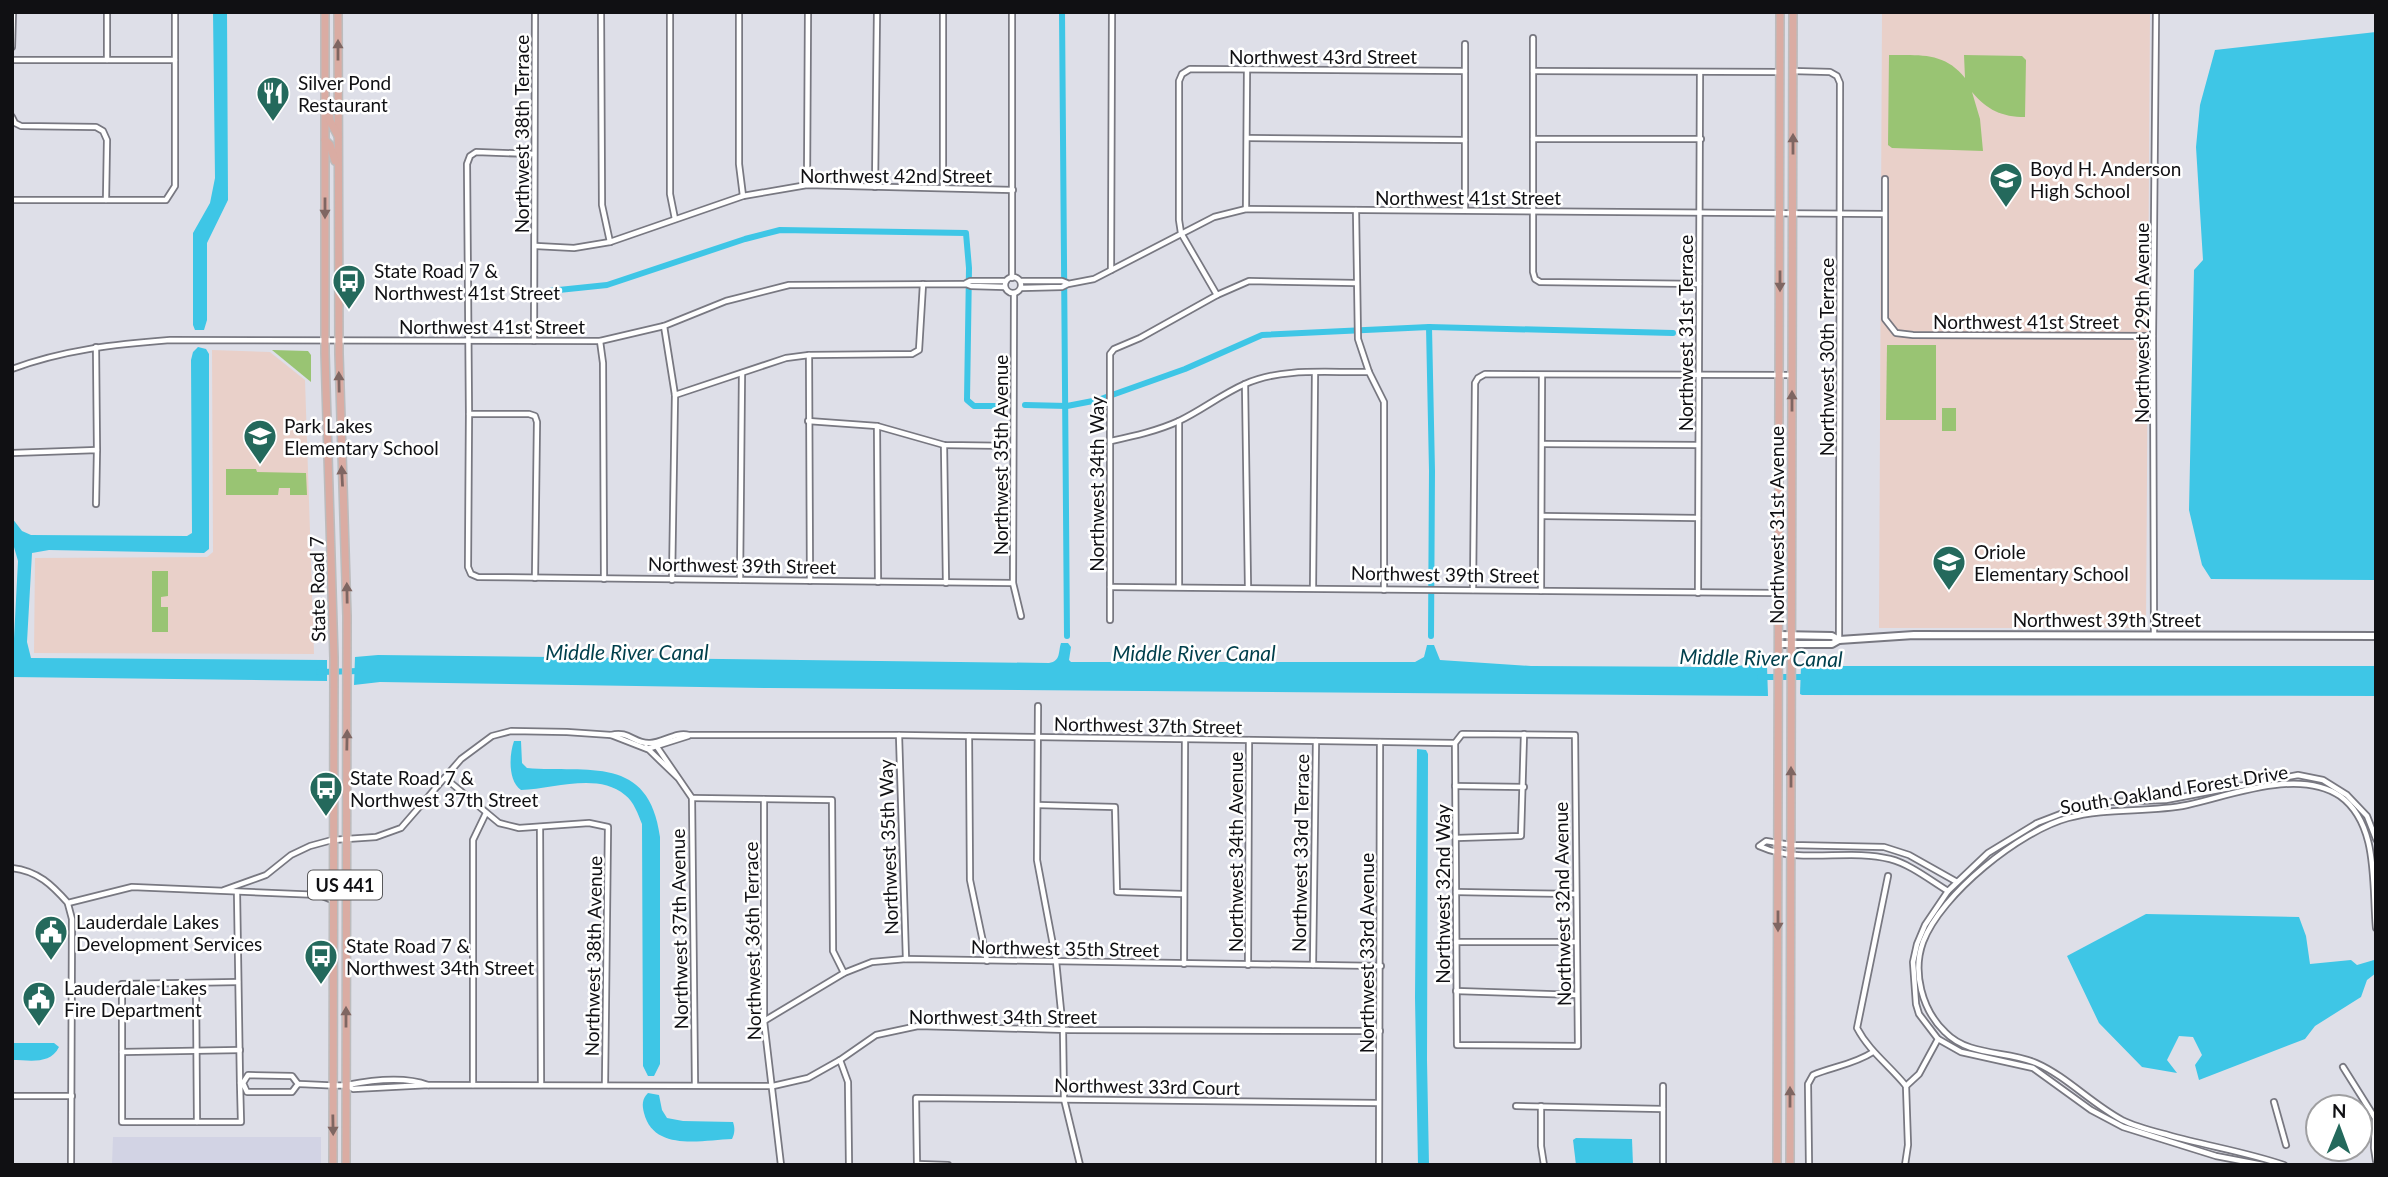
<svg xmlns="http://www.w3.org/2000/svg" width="2388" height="1177" viewBox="0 0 2388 1177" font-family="Lato,sans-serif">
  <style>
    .built { fill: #d2d3e4 }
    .education { fill: #e9d0c9 }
    .green { fill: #99c473 }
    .water { fill: #3ec6e6 }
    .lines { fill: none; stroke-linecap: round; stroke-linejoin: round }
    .canal { stroke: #3ec6e6; stroke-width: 6 }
    .minor-casing { stroke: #787881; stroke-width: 8 }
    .tertiary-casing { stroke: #787881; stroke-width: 10 }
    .primary-casing { stroke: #bcbcbd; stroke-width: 10 }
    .minor { stroke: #fff; stroke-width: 4.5 }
    .tertiary { stroke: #fff; stroke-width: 6 }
    .primary { stroke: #daaca3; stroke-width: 7 }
    .oneway { fill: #7f6662 }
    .labels { text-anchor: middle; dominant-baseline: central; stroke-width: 5; stroke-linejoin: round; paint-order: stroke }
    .shield { fill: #fff; stroke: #58585a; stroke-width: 2 }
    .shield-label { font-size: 18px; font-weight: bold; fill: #101013 }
    .street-label { font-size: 19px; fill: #101013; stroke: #fff }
    .poi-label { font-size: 19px; fill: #101013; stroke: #fff; text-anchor: start }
    .water-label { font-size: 21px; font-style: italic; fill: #003f4c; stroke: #fff }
  </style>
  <rect width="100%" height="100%" fill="#dedfe8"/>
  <path class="built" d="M113 1137H321V1165H112Z"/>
  <g class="education">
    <path d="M1882 12H2150L2146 628H1879Z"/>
    <path d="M212 350 270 352 305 380 314 654 34 653 35 558 207 557 213 552Z"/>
  </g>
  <g class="green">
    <path d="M1889 55C1920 55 1945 52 1965 78L1964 55 2022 56 2026 60 2025 117C2002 117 1987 110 1972 92L1980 119 1983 151 1892 148 1888 145Z"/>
    <path d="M1887 345H1936V420H1886Z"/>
    <path d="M272 350 308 351 311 355V382Z"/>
    <rect x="1942" y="408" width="14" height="23"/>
    <path d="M226 469H256L257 472 306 473 307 495H290V488H279L278 495H226Z"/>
    <path d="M152 571H168V596L161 597V607H168V632H152Z"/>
  </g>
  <g class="water">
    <path d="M213 12H227L228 200 207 243V320L204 330H195L193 325V233L210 203 215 178Z"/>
    <path d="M2376 32V580L2211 579 2202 565 2189 510 2194 270 2203 260 2196 147 2200 105 2215 50Z"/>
    <path d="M198 347 206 349 209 354V549L204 553 49 550 32 553 27 642 31 658 327 660V681L12 677 18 561 12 540V518L22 531 31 535 187 536 192 533 191 360 193 352Z"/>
    <path d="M1061 643H1068L1071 647 1069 660 1071 662H1415L1424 657 1427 645H1434L1440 660 1531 666 1733 667 1750 664 1767 666 1768 696 770 688 380 682 354 685 355 657 378 655 1049 663C1061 661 1058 652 1061 643Z"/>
    <path d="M1801 666H2376V696L1802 695 1800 694Z"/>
    <path d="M514 741H521L522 763 527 768C588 773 649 754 660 837V1064L654 1076H648L643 1066 642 824C638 814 634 802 625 795 598 772 553 789 521 790 508 781 509 755 514 741Z"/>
    <path d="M1417 749 1426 750 1428 754 1427 1060 1429 1165H1418L1415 998Z"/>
    <path d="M2146 914 2299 917 2306 936 2310 964 2351 960 2357 965 2374 960 2376 973 2367 980 2361 997 2315 1026 2305 1039 2199 1080 2195 1065 2202 1055 2193 1037 2179 1036 2167 1060 2177 1073 2142 1067 2099 1023 2067 956Z"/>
    <path d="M12 1043H54L59 1047C50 1065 30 1060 12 1060Z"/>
    <path d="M648 1093 659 1095 662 1110 667 1118 683 1121 733 1122C735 1128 735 1133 732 1139 702 1140 654 1152 644 1113 642 1105 642 1099 648 1093Z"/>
    <path d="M1576 1138 1632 1139 1633 1165H1576L1573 1140Z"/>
  </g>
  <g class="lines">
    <g class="canal">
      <path d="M1062 12 1067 636"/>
      <path d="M549 291 607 285 745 239 780 230 966 233 969 268 967 400 974 406H999"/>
      <path d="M1429 327 1673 333"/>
      <path d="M1025 405 1067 406 1098 400 1185 369 1262 335 1429 327 1432 471 1431 636"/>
      <path d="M319 672 360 671"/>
      <path d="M1760 677H1806"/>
    </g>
    <defs>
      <g id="minor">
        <path d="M107 12V60"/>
        <path d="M601 12 602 205 610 242"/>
        <path d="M670 12V194L675 219"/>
        <path d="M739 12V164L743 196"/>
        <path d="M943 12V187"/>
        <path d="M1012 12V278"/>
        <path d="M1533 38V272L1535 279 1540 282 1699 284"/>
        <path d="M12 47 13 12"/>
        <path d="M12 60H175"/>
        <path d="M1533 71 1779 72"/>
        <path d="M1793 71 1830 72 1837 76 1840 83 1839 640"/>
        <path d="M12 117 15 123 21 126 96 127 103 131 107 140 106 200"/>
        <path d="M1248 138 1465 140"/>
        <path d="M1533 139H1701"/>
        <path d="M533 154 476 152 470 156 467 164 469 414 468 567 471 574 478 577 1013 583"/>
        <path d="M1885 179V319L1896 333 1913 335 2153 336"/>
        <path d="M807 185 808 12"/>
        <path d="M875 187 877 12"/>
        <path d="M12 200H166L175 186V12"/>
        <path d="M1246 209 1247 70"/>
        <path d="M1356 210 1358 339 1369 372 1384 402V590"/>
        <path d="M1465 210V44"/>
        <path d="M536 246 574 248 610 242 743 196 807 185 1013 190"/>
        <path d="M1111 270 1112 12"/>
        <circle cx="1013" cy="285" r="8"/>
        <path d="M1021 281H1062L1067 283"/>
        <path d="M966 283 970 281H1006"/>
        <path d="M1021 288 1062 287 1068 284 1094 279 1214 217 1246 209 1884 214"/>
        <path d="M1014 293 1013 583 1021 616"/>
        <path d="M1217 295 1181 233 1179 220V81L1182 74 1190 69 1465 71"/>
        <path d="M664 326 675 395 672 580"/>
        <path d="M534 341 535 12"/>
        <path d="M600 341 603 363 604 579"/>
        <path d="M96 347 97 450"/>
        <path d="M809 355 810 581"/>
        <path d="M12 369C63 350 116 344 170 340L600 341 664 326 726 301 789 285 966 284 971 286 1005 287"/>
        <path d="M1245 384 1248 587"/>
        <path d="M675 395 786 358 809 355 912 354 919 350 923 284"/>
        <path d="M469 414H529L535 416 537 422 535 578"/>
        <path d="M808 421 877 426 944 445 1013 446"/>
        <path d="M1179 421V587"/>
        <path d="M877 426 878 582"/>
        <path d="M1111 441C1134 436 1157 431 1179 421 1202 410 1222 394 1245 384 1283 367 1329 373 1369 372"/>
        <path d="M1543 444 1698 445"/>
        <path d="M944 445 946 583"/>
        <path d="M12 453 97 450 96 504"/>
        <path d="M1543 516 1698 518"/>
        <path d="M740 580 742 373"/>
        <path d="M1110 587 1778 593"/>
        <path d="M1313 588 1315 373"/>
        <path d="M1473 590 1475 383 1478 378 1485 374 1791 375"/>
        <path d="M1541 591 1542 375"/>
        <path d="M1698 593 1700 73"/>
        <path d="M1110 620V354L1114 349 1140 338 1217 295 1249 281 1356 283"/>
        <path d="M2154 634 2153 336 2156 12"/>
        <path d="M1038 706 1037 860 1056 961 1063 1030 1064 1099 1080 1165"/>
        <path d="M1462 734 1575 735 1578 1046 1457 1045 1455 743Z"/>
        <path d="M611 735C629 730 634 744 650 743 663 743 676 731 689 735H899L1455 743"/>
        <path d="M899 735 906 959"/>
        <path d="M969 736 970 880 987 961"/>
        <path d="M655 744 692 798 695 1084"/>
        <path d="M646 747 677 777"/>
        <path d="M445 778 499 823 519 828 589 823 608 827 605 1085"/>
        <path d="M1455 786 1524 787"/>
        <path d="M692 798 832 800 833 951 844 973"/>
        <path d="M764 799V1021L781 1165"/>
        <path d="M1038 805 1115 807 1117 892 1183 894"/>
        <path d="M540 827 541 1085"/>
        <path d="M1456 838 1521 836 1524 734"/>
        <path d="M12 868C38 871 52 885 68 903L132 887 320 895 332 900"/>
        <path d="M1888 876 1857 1028C1869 1051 1890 1066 1906 1086L1919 1074 1938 1039"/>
        <path d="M224 890 266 875 291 855 310 846 332 840 376 837 401 828 461 759 492 736 511 731 567 732 611 735 647 749 688 736"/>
        <path d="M1948 891C1930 880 1910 864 1890 859 1847 848 1800 865 1759 846L1766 841 1791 845 1884 847 1909 855 1957 882"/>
        <path d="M237 892 240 1083"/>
        <path d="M1456 892 1575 894"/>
        <path d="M68 904 72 919 71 1165"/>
        <path d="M1456 942H1576"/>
        <path d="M1184 964 1185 739"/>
        <path d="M1248 965 1249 740"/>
        <path d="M1313 965 1316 741"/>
        <path d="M238 982 122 984V1122H241L240 1083H243L248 1075 292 1076 298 1084 292 1092H247L243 1083"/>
        <path d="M196 983 197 1122"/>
        <path d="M1456 991 1577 995"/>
        <path d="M764 1021 844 973 872 962 906 959 1381 966"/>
        <path d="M122 1052 240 1050"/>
        <path d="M840 1060 848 1082 849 1165"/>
        <path d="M2343 1067 2375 1118 2374 1148 2376 1161"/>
        <path d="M298 1084C314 1084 332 1087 347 1085 372 1080 404 1076 428 1085"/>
        <path d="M347 1085 353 1089 429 1085 773 1086 808 1078 840 1060 876 1035 918 1026 1069 1030 1380 1031"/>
        <path d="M473 1085V840L486 813"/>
        <path d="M12 1096H72"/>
        <path d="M2274 1102 2286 1145"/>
        <path d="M1516 1106 1663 1109"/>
        <path d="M1541 1106V1146L1544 1165"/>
        <path d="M917 1164 948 1165"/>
        <path d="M917 1165 916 1098 1378 1103"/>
        <path d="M1379 1165 1380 742"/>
        <path d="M1663 1165V1086"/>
        <path d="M1809 1165 1808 1084 1813 1075C1832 1067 1855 1064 1873 1052"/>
        <path d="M1905 1165 1908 1145 1906 1086"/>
        <path d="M2263 1165 2216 1156 2123 1127 2091 1110 2033 1068 1961 1052 1938 1039 1919 1014 1916 1004 1913 962 1917 944 1925 925 1948 891 1988 853 2037 823 2076 808 2106 802 2166 800 2298 775 2323 780 2347 795 2367 816 2376 839"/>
        <path d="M2284 1165C2246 1152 2207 1146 2168 1135 2153 1131 2136 1127 2122 1120 2092 1104 2066 1076 2036 1063 2007 1050 1969 1057 1945 1032 1922 1010 1912 972 1923 942 1941 894 2020 831 2068 818 2107 807 2148 813 2187 805 2232 795 2299 768 2340 796 2379 824 2372 885 2376 928"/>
      </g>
      <g id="tertiary">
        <path d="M1779 635 1832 636 1839 640 1914 635 2376 636"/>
        <path d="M1779 644H1832L1839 640"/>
      </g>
      <g id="primary">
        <path d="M325 12V353L334 658 333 1165"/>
        <path d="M338 12 339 354 347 616 346 1165"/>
        <path d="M329 113 330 121 338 136"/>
        <path d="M325 140 330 145 335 161"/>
        <path d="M1777 1165 1780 12"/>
        <path d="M1790 1165 1793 12"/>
      </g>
    </defs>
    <use href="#minor" class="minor-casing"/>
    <use href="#tertiary" class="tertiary-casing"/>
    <use href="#primary" class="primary-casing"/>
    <use href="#minor" class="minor"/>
    <use href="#tertiary" class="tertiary"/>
    <use href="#primary" class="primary"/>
  </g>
  <defs><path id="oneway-solid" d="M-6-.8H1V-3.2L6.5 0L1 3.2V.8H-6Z" transform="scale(1.75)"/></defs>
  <g class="oneway">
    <use href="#oneway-solid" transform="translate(338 50) rotate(-90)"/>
    <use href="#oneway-solid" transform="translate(1793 144) rotate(-90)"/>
    <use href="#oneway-solid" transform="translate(325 208) rotate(90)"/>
    <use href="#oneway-solid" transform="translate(1780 281) rotate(90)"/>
    <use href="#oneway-solid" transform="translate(339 382) rotate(-91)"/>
    <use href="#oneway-solid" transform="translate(1792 401) rotate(-90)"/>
    <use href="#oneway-solid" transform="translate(342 476) rotate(-93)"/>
    <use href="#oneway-solid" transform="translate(347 593) rotate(-91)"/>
    <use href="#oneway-solid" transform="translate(347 740) rotate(-89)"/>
    <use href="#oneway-solid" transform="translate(1791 777) rotate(-90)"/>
    <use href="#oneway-solid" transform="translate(1778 921) rotate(90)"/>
    <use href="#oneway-solid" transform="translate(346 1017) rotate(-90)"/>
    <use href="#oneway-solid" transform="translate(1790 1097) rotate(-90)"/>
    <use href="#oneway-solid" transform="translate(333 1125) rotate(89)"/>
  </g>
  <defs>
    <symbol id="restaurant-pin" viewBox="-11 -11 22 30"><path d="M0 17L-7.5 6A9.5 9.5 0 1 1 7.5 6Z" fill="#24695c" stroke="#fff"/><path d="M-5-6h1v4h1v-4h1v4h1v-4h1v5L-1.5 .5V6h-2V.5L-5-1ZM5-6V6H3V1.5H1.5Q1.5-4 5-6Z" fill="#fff"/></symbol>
    <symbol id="school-pin" viewBox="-11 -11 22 30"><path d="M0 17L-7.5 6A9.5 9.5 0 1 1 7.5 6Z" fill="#24695c" stroke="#fff"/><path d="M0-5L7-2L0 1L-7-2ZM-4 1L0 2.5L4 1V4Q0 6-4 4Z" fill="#fff"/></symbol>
    <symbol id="bus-pin" viewBox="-11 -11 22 30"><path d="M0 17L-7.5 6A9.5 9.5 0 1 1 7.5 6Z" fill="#24695c" stroke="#fff"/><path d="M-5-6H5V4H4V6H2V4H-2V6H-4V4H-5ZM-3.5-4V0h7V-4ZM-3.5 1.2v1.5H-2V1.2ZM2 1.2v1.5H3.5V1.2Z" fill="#fff"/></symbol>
    <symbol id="civic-pin" viewBox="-11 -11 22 30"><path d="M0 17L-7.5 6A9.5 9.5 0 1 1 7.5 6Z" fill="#24695c" stroke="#fff"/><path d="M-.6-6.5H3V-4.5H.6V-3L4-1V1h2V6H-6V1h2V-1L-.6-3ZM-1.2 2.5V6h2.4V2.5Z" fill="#fff"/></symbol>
  </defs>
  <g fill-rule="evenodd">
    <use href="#restaurant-pin" x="254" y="74" width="38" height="52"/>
    <use href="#school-pin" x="1987" y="160" width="38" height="52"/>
    <use href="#bus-pin" x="330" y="262" width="38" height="52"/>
    <use href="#school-pin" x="241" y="417" width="38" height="52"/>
    <use href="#school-pin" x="1930" y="543" width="38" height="52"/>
    <use href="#bus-pin" x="307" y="769" width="38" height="52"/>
    <use href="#civic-pin" x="32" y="913" width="38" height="52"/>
    <use href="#bus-pin" x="302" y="937" width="38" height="52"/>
    <use href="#civic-pin" x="20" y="979" width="38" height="52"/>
  </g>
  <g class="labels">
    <rect class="shield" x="308" y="870.5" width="74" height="29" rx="5"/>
    <g class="shield-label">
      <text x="345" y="885">US 441</text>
    </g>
    <g class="street-label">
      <text x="1323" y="56">Northwest 43rd Street</text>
      <text transform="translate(521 134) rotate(-90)">Northwest 38th Terrace</text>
      <text x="896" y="175">Northwest 42nd Street</text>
      <text x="1468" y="197">Northwest 41st Street</text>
      <text x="2026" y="321">Northwest 41st Street</text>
      <text transform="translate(2141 323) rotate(-90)">Northwest 29th Avenue</text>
      <text x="492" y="326">Northwest 41st Street</text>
      <text transform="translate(1685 333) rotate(-90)">Northwest 31st Terrace</text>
      <text transform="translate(1826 357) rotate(-90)">Northwest 30th Terrace</text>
      <text transform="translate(1000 455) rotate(-90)">Northwest 35th Avenue</text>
      <text transform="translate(1096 484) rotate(-90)">Northwest 34th Way</text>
      <text transform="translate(1776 525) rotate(-90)">Northwest 31st Avenue</text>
      <text transform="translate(742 565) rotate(1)">Northwest 39th Street</text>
      <text transform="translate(1445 574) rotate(1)">Northwest 39th Street</text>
      <text transform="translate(317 589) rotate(-91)">State Road 7</text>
      <text x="2107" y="619">Northwest 39th Street</text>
      <text transform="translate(1148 725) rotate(1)">Northwest 37th Street</text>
      <text transform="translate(2174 789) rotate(-9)">South Oakland Forest Drive</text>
      <text transform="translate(888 847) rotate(-92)">Northwest 35th Way</text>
      <text transform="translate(1235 852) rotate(-90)">Northwest 34th Avenue</text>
      <text transform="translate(1300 853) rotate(-89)">Northwest 33rd Terrace</text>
      <text transform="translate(1442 894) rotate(-90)">Northwest 32nd Way</text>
      <text transform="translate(1562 904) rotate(-91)">Northwest 32nd Avenue</text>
      <text transform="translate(679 929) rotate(-91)">Northwest 37th Avenue</text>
      <text transform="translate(752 941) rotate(-91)">Northwest 36th Terrace</text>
      <text transform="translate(1065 948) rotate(1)">Northwest 35th Street</text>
      <text transform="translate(1366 953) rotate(-90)">Northwest 33rd Avenue</text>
      <text transform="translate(593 956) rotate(-89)">Northwest 38th Avenue</text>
      <text x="1003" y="1016">Northwest 34th Street</text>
      <text transform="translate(1147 1086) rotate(1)">Northwest 33rd Court</text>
    </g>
    <g class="poi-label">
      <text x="298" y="82">Silver Pond<tspan x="298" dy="22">Restaurant</tspan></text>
      <text x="2030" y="168">Boyd H. Anderson<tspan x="2030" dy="22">High School</tspan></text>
      <text x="374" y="270">State Road 7 &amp;<tspan x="374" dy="22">Northwest 41st Street</tspan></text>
      <text x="284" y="425">Park Lakes<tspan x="284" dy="22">Elementary School</tspan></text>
      <text x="1974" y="551">Oriole<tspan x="1974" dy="22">Elementary School</tspan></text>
      <text x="350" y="777">State Road 7 &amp;<tspan x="350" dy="22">Northwest 37th Street</tspan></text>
      <text x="76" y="921">Lauderdale Lakes<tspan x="76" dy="22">Development Services</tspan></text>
      <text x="346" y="945">State Road 7 &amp;<tspan x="346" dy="22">Northwest 34th Street</tspan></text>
      <text x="64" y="987">Lauderdale Lakes<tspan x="64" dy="22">Fire Department</tspan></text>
    </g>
    <g class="water-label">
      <text x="627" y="651">Middle River Canal</text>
      <text x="1194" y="652">Middle River Canal</text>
      <text transform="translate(1761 657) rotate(1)">Middle River Canal</text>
    </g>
  </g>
  <rect width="2388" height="1177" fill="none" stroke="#101013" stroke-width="28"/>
  <g transform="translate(2339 1128) rotate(1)"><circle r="33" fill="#ffffff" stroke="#9f9fa1" stroke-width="2"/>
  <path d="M0-5L12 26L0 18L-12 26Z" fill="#24695c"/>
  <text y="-10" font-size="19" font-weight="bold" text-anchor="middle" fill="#101013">N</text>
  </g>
</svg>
